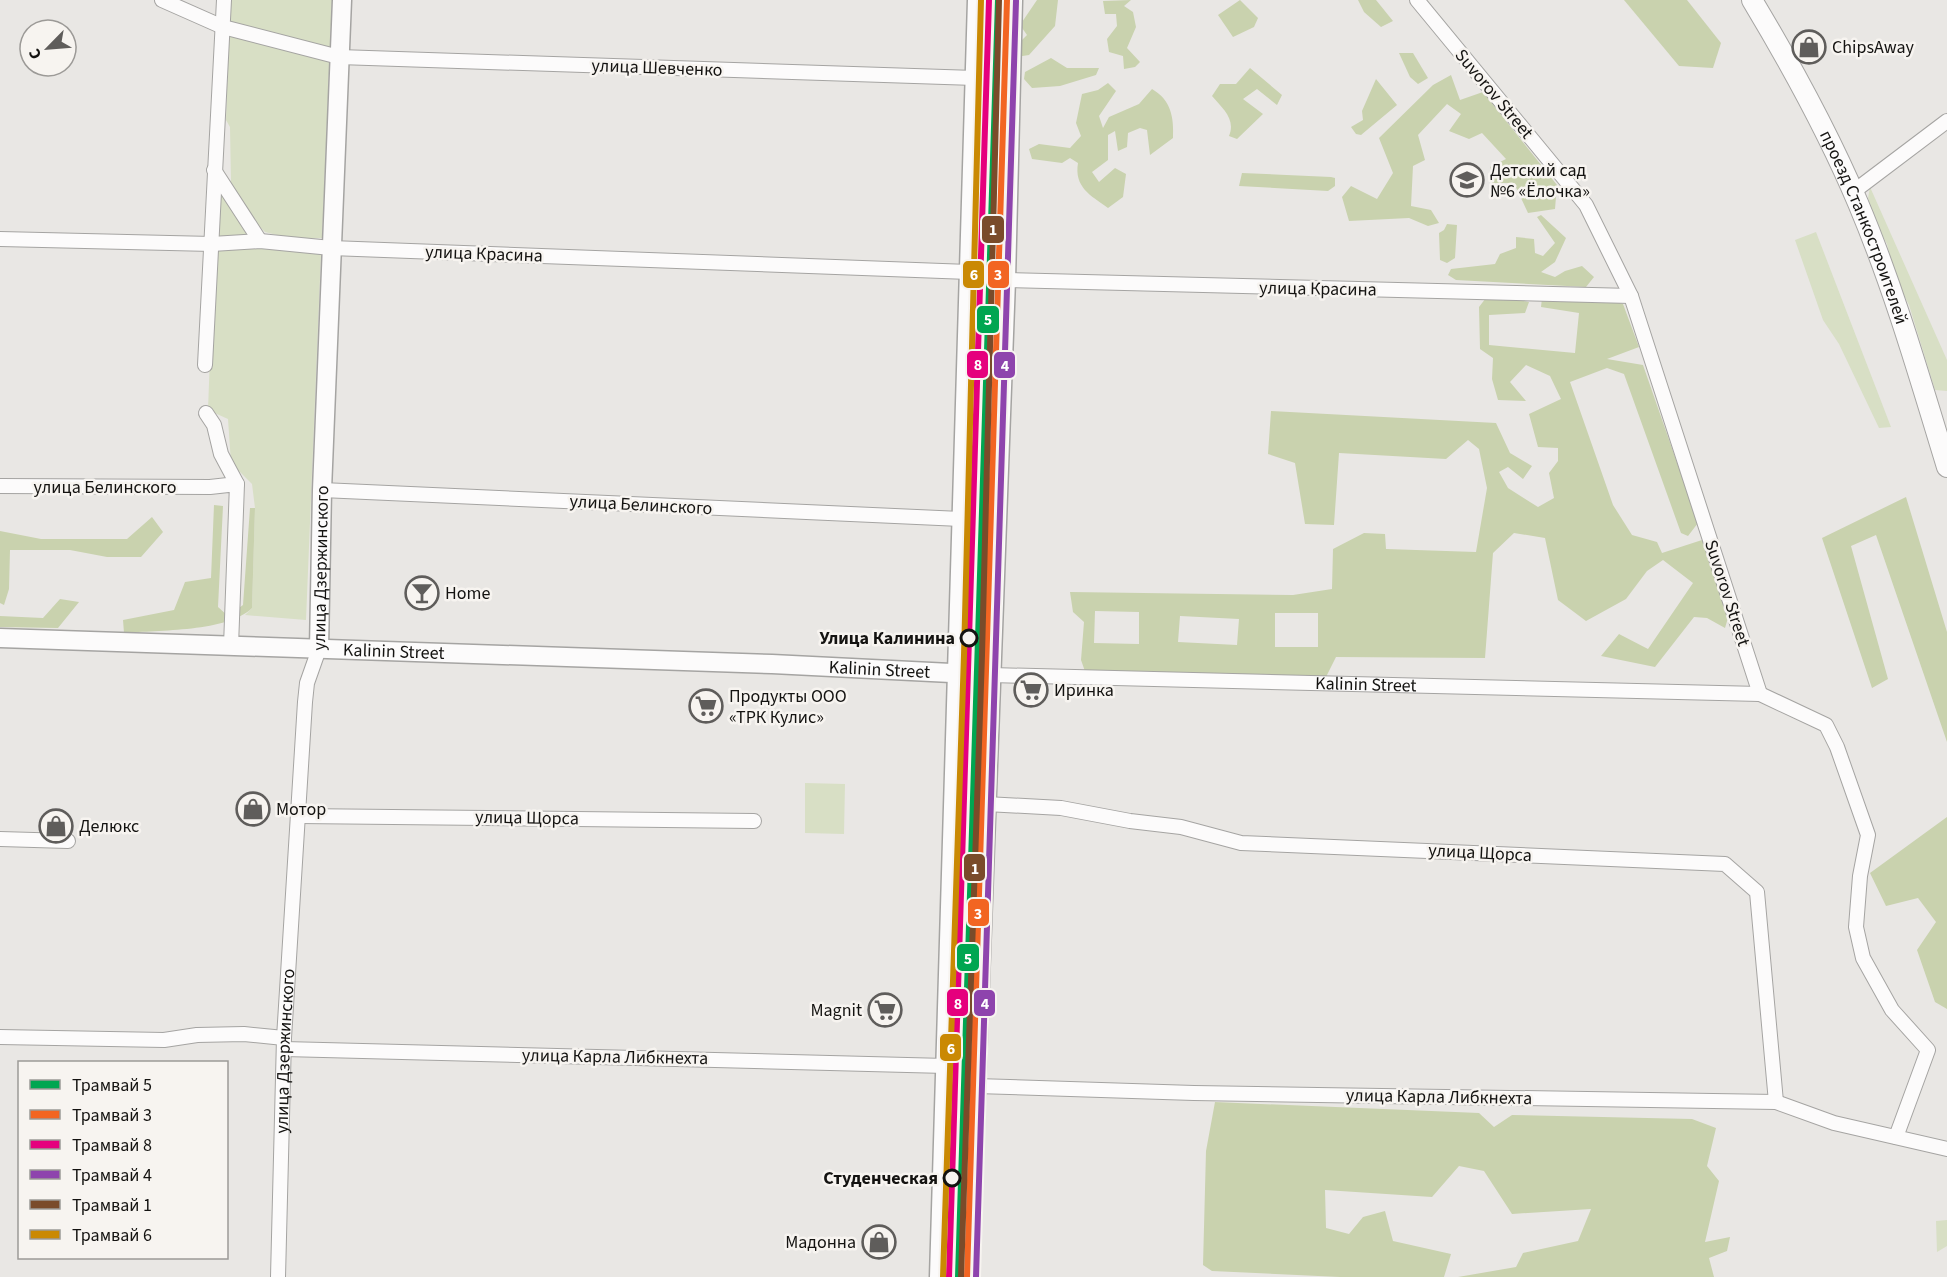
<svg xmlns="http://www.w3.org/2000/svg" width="1947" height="1277" viewBox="0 0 1947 1277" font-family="'Source Sans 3',sans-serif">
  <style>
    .green { fill: #d8dfc5 }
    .forest { fill: #c9d2ae; fill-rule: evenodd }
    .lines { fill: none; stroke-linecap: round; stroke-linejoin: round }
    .minor-casing { stroke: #a5a4a2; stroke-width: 16 }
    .tertiary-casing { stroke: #a5a4a2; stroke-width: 21 }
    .secondary-casing { stroke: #a5a4a2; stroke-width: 22 }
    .minor { stroke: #fcfbfb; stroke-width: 14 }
    .tertiary { stroke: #fcfbfb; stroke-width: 18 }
    .secondary { stroke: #fcfbfb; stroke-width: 20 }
    .tram-1-casing { stroke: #f7f4f0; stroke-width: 10 }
    .tram-2-casing { stroke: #f7f4f0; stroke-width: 10 }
    .tram-3-casing { stroke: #f7f4f0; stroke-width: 10 }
    .tram-4-casing { stroke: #f7f4f0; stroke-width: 10 }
    .tram-5-casing { stroke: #f7f4f0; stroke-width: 10 }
    .tram-6-casing { stroke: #f7f4f0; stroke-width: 10 }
    .tram-1 { stroke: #00a651; stroke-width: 6 }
    .tram-2 { stroke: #f26522; stroke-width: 6 }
    .tram-3 { stroke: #e5007d; stroke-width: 6 }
    .tram-4 { stroke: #8e44ad; stroke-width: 6 }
    .tram-5 { stroke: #7a4b2a; stroke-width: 6 }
    .tram-6 { stroke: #ca8903; stroke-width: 6 }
    .stop-dot { fill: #f7f4f0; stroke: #141311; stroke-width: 3 }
    .labels { text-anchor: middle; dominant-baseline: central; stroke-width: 5; stroke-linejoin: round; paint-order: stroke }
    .poi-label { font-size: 18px; fill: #141311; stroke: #f7f4f0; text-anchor: start }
    .street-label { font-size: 18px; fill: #141311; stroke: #f7f4f0 }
    .stop-label { font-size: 18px; font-weight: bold; fill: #141311; stroke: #f7f4f0; text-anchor: end }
    .line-badge { stroke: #f7f4f0; stroke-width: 2 }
    .badge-label { font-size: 16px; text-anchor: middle; font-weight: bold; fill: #fff }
  </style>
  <rect width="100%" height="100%" fill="#e9e7e4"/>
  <g class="green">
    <path d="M230 0H332L322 238 293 239 265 232 248 215 231 183 230 127 226 120Z"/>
    <path d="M216 182 251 233 248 237H213Z"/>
    <path d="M1870 187 1947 360V391L1935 390 1909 305 1894 276 1887 244 1878 228 1868 198Z"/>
    <path d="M1816 232 1891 427 1879 428 1839 344 1823 320 1795 240Z"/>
    <path d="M252 248 321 254 306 620 245 615 252 608 255 508 252 484 231 463 228 419 208 410 214 250Z"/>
    <path d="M805 783 845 784 844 834 805 833Z"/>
    <path d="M1947 1220V1246L1937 1252 1936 1221Z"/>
  </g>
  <g class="forest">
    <path d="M1037 0H1058L1055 26 1029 55 1016 57 1012 50 1027 35 1020 25Z"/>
    <path d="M1131 0 1124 6 1133 12 1136 27 1127 48 1140 62 1135 67 1124 69 1123 56 1109 52 1107 39 1117 26 1116 14H1105L1103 1Z"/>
    <path d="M1240 0 1258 18 1254 27 1233 37 1218 15Z"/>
    <path d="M1358 0H1376L1393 21 1381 27 1364 12Z"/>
    <path d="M1624 0H1687L1721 43 1713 68 1679 66Z"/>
    <path d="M1399 53H1413L1428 78 1418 84 1410 77Z"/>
    <path d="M1051 58 1067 68H1099L1096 75 1060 86 1032 88 1024 79 1025 72Z"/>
    <path d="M1250 68 1282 95 1277 105 1257 89 1243 99 1263 114 1237 139 1229 136C1236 119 1223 109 1212 96L1220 84H1236Z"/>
    <path d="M1451 75 1460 100 1483 92 1557 185 1555 209 1528 213 1514 183H1492L1490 167 1506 159 1482 133 1469 139 1449 131 1461 114 1447 104 1418 135 1425 160 1413 166 1411 206 1431 210 1439 223 1428 226 1409 218 1349 221 1342 197 1351 186 1377 199 1393 173 1379 138 1433 85Z"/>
    <path d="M1376 79 1397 105 1361 135 1356 134 1351 127 1363 120 1362 111Z"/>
    <path d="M1108 83 1116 91 1099 116 1103 128 1109 117 1139 104 1152 89C1171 100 1174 117 1173 138L1150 155 1147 130 1140 128 1128 133 1127 147 1118 151 1115 131 1108 135V160L1092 172 1099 182 1115 168 1126 174 1123 197 1108 208C1090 195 1074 187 1078 163L1070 158 1062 163 1032 159 1029 149 1039 144 1070 148 1081 136 1076 123 1082 94 1098 90Z"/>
    <path d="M1242 173 1331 177 1335 178V186L1328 191 1239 186Z"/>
    <path d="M1541 215 1566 238 1555 262 1541 272 1555 277 1565 271 1582 266 1594 277 1586 287 1456 280 1448 275 1451 269 1495 264 1500 254 1516 248V237L1534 239 1535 253 1543 256 1555 243 1537 217Z"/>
    <path d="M1447 224 1457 225 1455 258 1447 263 1440 260 1439 233 1444 230Z"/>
    <path d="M1489 294 1529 302 1525 313 1489 315V345L1575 353 1579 313 1541 307 1542 298 1598 297 1623 304 1639 347 1607 359 1643 365 1698 523 1688 536 1681 533 1624 374 1607 368 1570 382 1613 505 1632 535 1657 542 1662 553 1702 540 1730 611 1725 628 1707 618 1694 617 1655 667 1601 656 1619 634 1648 649 1693 583 1663 560 1647 571 1626 599 1586 621 1558 600 1545 538 1514 533 1493 553 1485 658 1336 657 1325 679 1087 677 1081 660 1084 622 1073 612 1070 592 1293 595 1332 589 1333 549 1364 533 1385 534 1386 549 1476 552 1487 488 1479 449 1468 440 1446 459 1339 453 1334 525 1305 524 1295 463 1268 454 1271 411 1496 423 1510 453 1532 466 1523 479 1508 467 1499 472 1508 488 1538 507 1554 498 1549 473 1558 461V448L1538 447 1529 414 1561 399 1550 376 1526 365 1510 382 1526 401 1498 400 1492 379 1493 358 1480 349 1479 307ZM1095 611 1139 612V644L1094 643ZM1275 613H1318V647H1275ZM1180 616 1239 619 1237 645 1178 642Z"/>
    <path d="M1906 497 1947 632V742L1876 535 1851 546 1888 679 1872 688 1822 538Z"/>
    <path d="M214 505 223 506 218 607 228 616 243 605 250 508H255L252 608C228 632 158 630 124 633L123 620 174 610 185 582 211 578Z"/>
    <path d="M152 517 163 532 141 557H107L70 550H10L9 589 4 605 0 603V531L41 539H127Z"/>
    <path d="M60 599 79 602 58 628 0 627V616L43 618Z"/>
    <path d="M1947 817V1009L1935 1002 1917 950 1936 922 1918 898 1886 906 1870 873Z"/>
    <path d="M1215 1102 1479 1113 1494 1127 1512 1115 1692 1119 1716 1128 1707 1166 1719 1181 1705 1242 1730 1237 1727 1251 1709 1258 1714 1277H1458L1516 1267 1523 1253 1578 1241 1591 1209 1512 1214 1484 1171 1459 1166 1432 1197 1325 1190 1326 1228 1349 1234 1363 1217 1385 1211 1393 1241 1451 1254 1444 1277H1340L1212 1271 1203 1265 1206 1151Z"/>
  </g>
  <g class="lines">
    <defs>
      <g id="minor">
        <path d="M162 0 223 27 339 57 975 78"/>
        <path d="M1417 0 1586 205 1631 296 1760 694"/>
        <path d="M214 170 260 241"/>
        <path d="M1853 192 1947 121"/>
        <path d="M0 239 212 244 260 241 331 248 969 272"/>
        <path d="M1006 280 1631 296"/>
        <path d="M205 365 224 0"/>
        <path d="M206 413 214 425 221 454 237 484"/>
        <path d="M0 486 210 487 237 484 231 646"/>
        <path d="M322 490 961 519"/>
        <path id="s1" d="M991 675 1760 694 1826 725 1837 747 1868 835 1860 876 1856 927 1863 958 1892 1010 1928 1050 1896 1137"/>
        <path d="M986 804 1061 808 1130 821 1181 827 1241 843 1725 864 1757 892 1776 1102"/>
        <path d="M299 816 754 821"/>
        <path d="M0 839 68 841"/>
        <path d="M0 1037 164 1040 197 1035 244 1034 284 1038"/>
        <path d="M284 1049 946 1066"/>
        <path d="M976 1086 1194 1093 1776 1102 1834 1123 1947 1149"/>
        <path id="s2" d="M278 1277 284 1038 305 702 307 683 319 649"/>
      </g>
      <g id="tertiary">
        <path id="s3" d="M0 638 772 664 991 675"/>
        <path id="s4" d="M319 649 322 490 342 0"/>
        <path d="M939 1277 977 0"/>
        <path d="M969 1277 1006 280 1013 0"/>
      </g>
      <g id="secondary">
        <path id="s5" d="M1752 0C1791 65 1828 132 1858 203 1894 288 1920 379 1947 467"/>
      </g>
    </defs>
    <use href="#minor" class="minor-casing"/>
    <use href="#tertiary" class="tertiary-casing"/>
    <use href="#secondary" class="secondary-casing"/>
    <use href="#minor" class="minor"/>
    <use href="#tertiary" class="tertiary"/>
    <use href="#secondary" class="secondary"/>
    <defs>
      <path id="tram-1" d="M958 1277 998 0"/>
      <path id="tram-2" d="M967 1277 1007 0"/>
      <path id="tram-3" d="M949 1277 989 0"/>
      <path id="tram-4" d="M976 1277 1016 1"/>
      <path id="tram-5" d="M961 1277 982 655 999 0"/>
      <path id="tram-6" d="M943 1277 964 655 981 0"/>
    </defs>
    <use href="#tram-1" class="tram-1-casing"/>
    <use href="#tram-2" class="tram-2-casing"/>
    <use href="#tram-3" class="tram-3-casing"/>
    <use href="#tram-4" class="tram-4-casing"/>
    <use href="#tram-5" class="tram-5-casing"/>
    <use href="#tram-6" class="tram-6-casing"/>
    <use href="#tram-1" class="tram-1"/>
    <use href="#tram-2" class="tram-2"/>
    <use href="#tram-3" class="tram-3"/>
    <use href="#tram-4" class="tram-4"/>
    <use href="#tram-5" class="tram-5"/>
    <use href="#tram-6" class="tram-6"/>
  </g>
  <defs>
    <symbol id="shop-ring" viewBox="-11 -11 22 22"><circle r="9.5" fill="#f7f4f0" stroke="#5f5d5b" stroke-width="1.5"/><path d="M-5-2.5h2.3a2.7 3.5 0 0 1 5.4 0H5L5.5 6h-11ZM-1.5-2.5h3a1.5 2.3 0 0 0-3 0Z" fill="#5f5d5b"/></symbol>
    <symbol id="school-ring" viewBox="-11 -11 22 22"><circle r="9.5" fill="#f7f4f0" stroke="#5f5d5b" stroke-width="1.5"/><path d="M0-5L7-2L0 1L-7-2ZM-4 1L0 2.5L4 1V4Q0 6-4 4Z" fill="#5f5d5b"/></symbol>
    <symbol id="bar-ring" viewBox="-11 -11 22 22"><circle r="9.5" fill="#f7f4f0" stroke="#5f5d5b" stroke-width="1.5"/><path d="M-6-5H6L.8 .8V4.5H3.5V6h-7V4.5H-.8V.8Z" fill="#5f5d5b"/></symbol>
    <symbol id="supermarket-ring" viewBox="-11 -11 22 22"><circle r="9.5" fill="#f7f4f0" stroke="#5f5d5b" stroke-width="1.5"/><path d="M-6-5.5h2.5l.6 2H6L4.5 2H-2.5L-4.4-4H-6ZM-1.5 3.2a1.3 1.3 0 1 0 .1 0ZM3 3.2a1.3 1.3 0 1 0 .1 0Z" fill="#5f5d5b"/></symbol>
  </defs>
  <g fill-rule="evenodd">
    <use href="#shop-ring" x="1790" y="28" width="38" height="38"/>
    <use href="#school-ring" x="1448" y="161" width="38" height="38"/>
    <use href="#bar-ring" x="403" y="574" width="38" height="38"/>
    <use href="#supermarket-ring" x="1012" y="671" width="38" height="38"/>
    <use href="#supermarket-ring" x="687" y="687" width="38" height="38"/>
    <use href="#shop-ring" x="234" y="790" width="38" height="38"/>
    <use href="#shop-ring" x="37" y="807" width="38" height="38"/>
    <use href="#supermarket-ring" x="866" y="991" width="38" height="38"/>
    <use href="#shop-ring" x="860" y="1223" width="38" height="38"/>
  </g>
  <g class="stop-dot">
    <circle cx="969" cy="638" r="8"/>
    <circle cx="952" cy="1178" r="8"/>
  </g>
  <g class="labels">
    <g class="poi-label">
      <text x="1832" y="47">ChipsAway</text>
      <text x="1490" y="170">Детский сад<tspan x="1490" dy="21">№6 «Ёлочка»</tspan></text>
      <text x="445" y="593">Home</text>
      <text x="1054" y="690">Иринка</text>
      <text x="729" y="696">Продукты ООО<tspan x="729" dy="21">«ТРК Кулис»</tspan></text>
      <text x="276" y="809">Мотор</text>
      <text x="79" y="826">Делюкс</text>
      <text x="862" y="1010" text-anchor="end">Magnit</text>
      <text x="856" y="1242" text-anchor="end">Мадонна</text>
    </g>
    <g class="street-label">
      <text transform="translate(657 68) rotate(2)">улица Шевченко</text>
      <text transform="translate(1494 94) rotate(50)">Suvorov Street</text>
      <text stroke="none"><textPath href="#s5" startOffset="254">проезд Станкостроителей</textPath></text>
      <text transform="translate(484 254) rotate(2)">улица Красина</text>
      <text transform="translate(1318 289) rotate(1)">улица Красина</text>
      <text x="105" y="487">улица Белинского</text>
      <text transform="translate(641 505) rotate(3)">улица Белинского</text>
      <text stroke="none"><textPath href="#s4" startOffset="81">улица Дзержинского</textPath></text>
      <text transform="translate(1727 593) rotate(72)">Suvorov Street</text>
      <text stroke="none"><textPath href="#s3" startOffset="394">Kalinin Street</textPath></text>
      <text stroke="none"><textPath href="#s3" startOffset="880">Kalinin Street</textPath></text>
      <text stroke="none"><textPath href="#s1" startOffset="375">Kalinin Street</textPath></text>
      <text transform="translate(527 818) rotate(1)">улица Щорса</text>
      <text transform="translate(1480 853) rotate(3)">улица Щорса</text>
      <text stroke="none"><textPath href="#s2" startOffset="226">улица Дзержинского</textPath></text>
      <text transform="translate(615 1057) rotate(1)">улица Карла Либкнехта</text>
      <text transform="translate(1439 1097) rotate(1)">улица Карла Либкнехта</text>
    </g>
    <g class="stop-label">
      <text x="955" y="638">Улица Калинина</text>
      <text x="938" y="1178">Студенческая</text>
    </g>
  </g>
  <g class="line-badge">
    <rect x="981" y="215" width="24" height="29" rx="6" fill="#7a4b2a"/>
    <rect x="987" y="260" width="23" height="29" rx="6" fill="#f26522"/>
    <rect x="962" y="260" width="23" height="29" rx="6" fill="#ca8903"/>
    <rect x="976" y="305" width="24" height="29" rx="6" fill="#00a651"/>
    <rect x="966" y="350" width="23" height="29" rx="6" fill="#e5007d"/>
    <rect x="993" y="351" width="23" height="28" rx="6" fill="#8e44ad"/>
    <rect x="963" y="853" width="23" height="29" rx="6" fill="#7a4b2a"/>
    <rect x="967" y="898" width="23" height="29" rx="6" fill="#f26522"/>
    <rect x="956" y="943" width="24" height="29" rx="6" fill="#00a651"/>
    <rect x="946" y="988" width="23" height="29" rx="6" fill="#e5007d"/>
    <rect x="973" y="989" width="23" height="28" rx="6" fill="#8e44ad"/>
    <rect x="939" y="1033" width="23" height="29" rx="6" fill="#ca8903"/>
  </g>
  <g class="badge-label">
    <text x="993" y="235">1</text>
    <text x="998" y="280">3</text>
    <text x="974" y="280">6</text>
    <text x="988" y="325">5</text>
    <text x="978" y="370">8</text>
    <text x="1005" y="371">4</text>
    <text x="975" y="874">1</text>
    <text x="978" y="919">3</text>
    <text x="968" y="964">5</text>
    <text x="958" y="1009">8</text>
    <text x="985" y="1009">4</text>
    <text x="951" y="1054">6</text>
  </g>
  <rect x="18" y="1061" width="210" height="198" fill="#f7f4f0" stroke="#9c9a97" stroke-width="1.5"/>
  <rect x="30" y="1080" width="30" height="9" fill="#00a651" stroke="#9c9a97" stroke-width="1.5"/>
  <text x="72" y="1091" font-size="18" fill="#141311">Трамвай 5</text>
  <rect x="30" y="1110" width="30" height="9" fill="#f26522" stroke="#9c9a97" stroke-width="1.5"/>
  <text x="72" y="1121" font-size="18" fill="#141311">Трамвай 3</text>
  <rect x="30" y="1140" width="30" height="9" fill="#e5007d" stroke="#9c9a97" stroke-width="1.5"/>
  <text x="72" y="1151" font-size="18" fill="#141311">Трамвай 8</text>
  <rect x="30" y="1170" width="30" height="9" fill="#8e44ad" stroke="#9c9a97" stroke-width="1.5"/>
  <text x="72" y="1181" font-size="18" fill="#141311">Трамвай 4</text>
  <rect x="30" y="1200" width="30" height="9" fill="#7a4b2a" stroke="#9c9a97" stroke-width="1.5"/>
  <text x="72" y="1211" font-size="18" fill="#141311">Трамвай 1</text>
  <rect x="30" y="1230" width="30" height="9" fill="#ca8903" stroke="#9c9a97" stroke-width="1.5"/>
  <text x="72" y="1241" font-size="18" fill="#141311">Трамвай 6</text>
  <g transform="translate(48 48) rotate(245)"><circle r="28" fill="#f7f4f0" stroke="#9c9a97" stroke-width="1.5"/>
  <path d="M0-4.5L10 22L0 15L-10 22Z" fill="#5f5d5b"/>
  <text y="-9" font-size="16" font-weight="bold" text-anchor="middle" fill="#141311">С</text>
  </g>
</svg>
